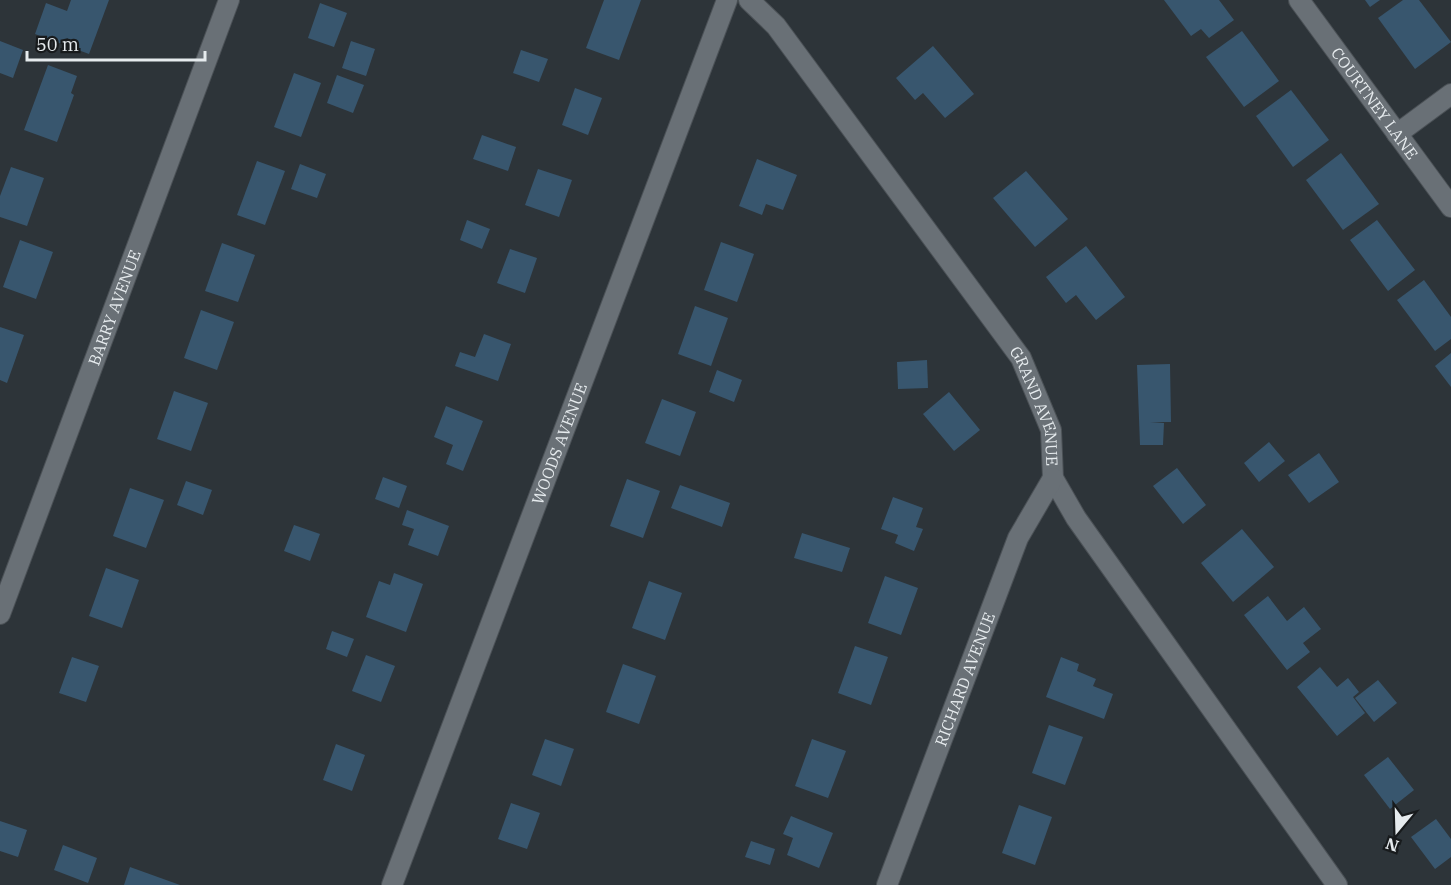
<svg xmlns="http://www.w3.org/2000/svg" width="1451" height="885" viewBox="0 0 1451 885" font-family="'IBM Plex Serif',serif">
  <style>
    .building { fill: #38566e }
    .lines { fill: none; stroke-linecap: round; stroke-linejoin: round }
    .minor-casing { stroke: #4b5156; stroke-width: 22 }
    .minor { stroke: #697076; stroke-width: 20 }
    .labels { text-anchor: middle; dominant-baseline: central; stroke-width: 5; stroke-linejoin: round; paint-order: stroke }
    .street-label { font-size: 16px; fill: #e6ebee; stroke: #181b1d }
  </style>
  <rect width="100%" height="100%" fill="#2d3439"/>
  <g class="building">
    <path d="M71 0H109L89 54 35 34 46 3 67 11Z"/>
    <path d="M604 0H641L619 60 586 48Z"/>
    <path d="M1164 0H1219L1234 20 1209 38 1201 29 1191 36Z"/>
    <path d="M1365 0H1380L1370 7Z"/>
    <path d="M1403 0H1419L1451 42 1415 69 1378 18Z"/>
    <path d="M320 3 347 13 334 47 308 38Z"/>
    <path d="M1242 31 1279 81 1244 107 1206 57Z"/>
    <path d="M0 41 23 50 13 78 0 73Z"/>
    <path d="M351 41 375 49 366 76 342 68Z"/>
    <path d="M933 46 974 94 945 118 923 93 915 100 896 78Z"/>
    <path d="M521 50 548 59 539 82 513 73Z"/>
    <path d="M48 65 77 76 71 93 74 95 57 142 24 130Z"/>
    <path d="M294 73 321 83 301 137 274 127Z"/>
    <path d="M337 75 364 85 353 113 327 103Z"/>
    <path d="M575 88 602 98 588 135 562 125Z"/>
    <path d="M1291 90 1329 140 1293 167 1256 116Z"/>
    <path d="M482 135 516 147 508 171 473 159Z"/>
    <path d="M1341 153 1379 204 1343 230 1306 180Z"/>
    <path d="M757 159 797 175 783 210 766 204 762 215 739 206Z"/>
    <path d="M257 161 285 171 265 225 237 215Z"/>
    <path d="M300 164 326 174 317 198 291 189Z"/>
    <path d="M11 167 44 178 27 226 0 217V196Z"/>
    <path d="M538 169 572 180 559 217 525 205Z"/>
    <path d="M1026 171 1068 219 1035 247 993 198Z"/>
    <path d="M467 220 490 229 482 249 460 240Z"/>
    <path d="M1377 220 1415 270 1388 291 1350 240Z"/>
    <path d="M20 240 53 252 36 299 3 287Z"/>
    <path d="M721 242 754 254 737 302 704 290Z"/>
    <path d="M222 243 255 255 238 302 205 291Z"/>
    <path d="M1086 246 1125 297 1096 320 1076 295 1066 303 1046 277Z"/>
    <path d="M510 249 537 258 525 293 497 283Z"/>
    <path d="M1424 280 1451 317V339L1435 351 1397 300Z"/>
    <path d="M695 306 728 318 711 366 678 354Z"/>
    <path d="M201 310 234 322 217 370 184 358Z"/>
    <path d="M0 327 24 335 7 383 0 380Z"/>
    <path d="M484 334 511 344 498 381 455 366 460 352 475 357Z"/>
    <path d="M1451 353V387L1435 366Z"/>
    <path d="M927 360 928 388 898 389 897 362Z"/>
    <path d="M1170 364 1171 422H1150L1164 423 1163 445H1140L1137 365Z"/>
    <path d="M717 370 742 380 734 402 709 392Z"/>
    <path d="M174 391 208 403 191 451 157 439Z"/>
    <path d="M949 392 980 430 954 451 923 414Z"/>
    <path d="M662 399 696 412 680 456 645 443Z"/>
    <path d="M446 406 483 421 463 471 446 464 453 445 434 437Z"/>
    <path d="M1269 442 1285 461 1259 482 1244 463Z"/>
    <path d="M1319 453 1339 482 1309 503 1288 475Z"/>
    <path d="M1177 468 1206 505 1183 524 1153 486Z"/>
    <path d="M383 477 407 486 399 508 375 499Z"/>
    <path d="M627 479 660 491 643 538 610 526Z"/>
    <path d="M186 481 212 490 203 515 177 505Z"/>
    <path d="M680 485 730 503 722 527 671 508Z"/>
    <path d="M130 488 164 500 146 548 113 536Z"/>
    <path d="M893 497 923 508 916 527 923 529 914 551 895 543 898 535 881 529Z"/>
    <path d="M407 510 449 526 438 556 408 545 414 529 402 525Z"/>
    <path d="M294 525 320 534 310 561 284 551Z"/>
    <path d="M1242 529 1274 567 1233 602 1201 563Z"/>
    <path d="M802 533 850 548 842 572 794 558Z"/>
    <path d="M106 568 139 580 122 628 89 616Z"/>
    <path d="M394 573 423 584 406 632 366 617 379 581 390 585Z"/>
    <path d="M885 576 918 588 901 635 868 623Z"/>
    <path d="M649 581 682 593 665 640 632 628Z"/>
    <path d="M1268 596 1287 621 1304 607 1321 629 1303 643 1310 652 1287 670 1244 615Z"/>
    <path d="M332 631 354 639 347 657 326 649Z"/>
    <path d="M855 646 888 657 871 705 838 693Z"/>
    <path d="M366 655 395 666 381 702 352 691Z"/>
    <path d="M72 657 99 666 86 702 59 693Z"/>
    <path d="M1061 657 1079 664 1077 671 1096 679 1093 686 1113 694 1104 719 1046 697Z"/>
    <path d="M623 664 656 676 639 724 606 712Z"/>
    <path d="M1320 667 1337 687 1348 678 1359 692 1353 697 1365 713 1337 736 1297 687Z"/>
    <path d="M1378 680 1397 703 1374 722 1355 698Z"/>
    <path d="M1049 725 1083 737 1065 785 1032 773Z"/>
    <path d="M545 739 574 749 561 786 532 775Z"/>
    <path d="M812 739 846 751 828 798 795 786Z"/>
    <path d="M336 744 365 755 352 791 323 780Z"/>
    <path d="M1388 757 1414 790 1390 809 1364 775Z"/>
    <path d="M511 803 540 813 527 849 498 839Z"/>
    <path d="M1019 805 1052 817 1035 865 1002 853Z"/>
    <path d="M791 816 833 833 819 868 787 855 793 838 783 834Z"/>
    <path d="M1436 819 1451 839V857L1435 869 1411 837Z"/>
    <path d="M0 821 27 830 18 857 0 851Z"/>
    <path d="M751 841 775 849 770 865 745 857Z"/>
    <path d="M63 845 97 858 88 883 54 870Z"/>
    <path d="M130 867 180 885H124Z"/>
  </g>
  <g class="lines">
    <defs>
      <g id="minor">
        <path id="s1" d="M749 0 776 26 1021 358 1051 430 1053 478 1076 518 1337 885"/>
        <path id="s2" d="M1299 0 1451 207"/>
        <path d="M1397 134 1451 94"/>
        <path id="s3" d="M0 614 229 0"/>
        <path id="s4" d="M392 885 727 0"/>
        <path id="s5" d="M887 885 1018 538 1053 478"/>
      </g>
    </defs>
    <use href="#minor" class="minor-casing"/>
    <use href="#minor" class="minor"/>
  </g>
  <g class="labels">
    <g class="street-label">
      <text stroke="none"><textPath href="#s2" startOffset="128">COURTNEY LANE</textPath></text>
      <text stroke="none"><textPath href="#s3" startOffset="327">BARRY AVENUE</textPath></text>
      <text stroke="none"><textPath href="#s1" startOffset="501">GRAND AVENUE</textPath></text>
      <text stroke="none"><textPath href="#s4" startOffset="472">WOODS AVENUE</textPath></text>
      <text stroke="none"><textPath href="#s5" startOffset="220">RICHARD AVENUE</textPath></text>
    </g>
  </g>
  <g transform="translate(1397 831) rotate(199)" stroke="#181b1d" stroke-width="4.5" paint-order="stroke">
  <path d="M0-4.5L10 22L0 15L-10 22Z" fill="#e6ebee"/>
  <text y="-9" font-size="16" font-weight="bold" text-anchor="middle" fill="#e6ebee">N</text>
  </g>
  <path d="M27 51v9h178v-9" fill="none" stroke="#e6ebee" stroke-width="3"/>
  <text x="36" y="51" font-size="18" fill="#e6ebee" stroke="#181b1d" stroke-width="4.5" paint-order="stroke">50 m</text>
</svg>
